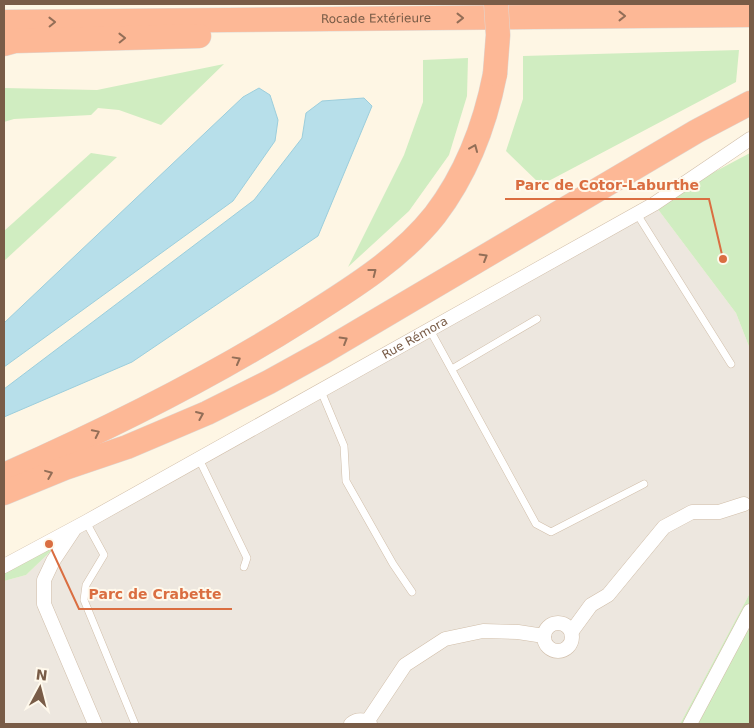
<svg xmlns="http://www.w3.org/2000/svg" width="754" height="728" viewBox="0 0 754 728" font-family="'DejaVu Sans',sans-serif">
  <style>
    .industrial { fill: #ede7df }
    .green { fill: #d0edc1 }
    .water { fill: #b7dfea; stroke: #9ccedc }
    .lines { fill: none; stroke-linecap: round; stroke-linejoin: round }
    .lane-casing { stroke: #d1bea9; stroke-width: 8 }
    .street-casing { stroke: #d1bea9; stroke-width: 15 }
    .highway-casing { stroke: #dfd8d3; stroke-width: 25 }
    .lane { stroke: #fff; stroke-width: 7 }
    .street { stroke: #fff; stroke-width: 14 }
    .highway { stroke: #fdb896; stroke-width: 24 }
    .highway-bridge-casing { stroke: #dfd8d3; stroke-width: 25; stroke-linecap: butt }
    .highway-bridge { stroke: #fdb896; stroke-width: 24 }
    .oneway { stroke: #936e57 }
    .labels { text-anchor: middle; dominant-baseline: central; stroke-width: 4; stroke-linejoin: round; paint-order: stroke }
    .street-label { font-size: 12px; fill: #795c47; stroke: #fff9ec }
    .leader { fill: none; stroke: #da6e41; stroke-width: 2 }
    .callout-dot { fill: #da6e41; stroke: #fff9ec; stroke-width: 2 }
    .callout-label { font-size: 14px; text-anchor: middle; font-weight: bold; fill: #da6e41; stroke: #fff9ec; stroke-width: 4; stroke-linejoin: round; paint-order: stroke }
  </style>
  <rect width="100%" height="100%" fill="#fef6e4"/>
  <path class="industrial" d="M654 204 736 313 750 349V593L680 724H4V581L26 575 75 528Z"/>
  <g class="green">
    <path d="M739 50 736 82 541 185 506 151 523 99V56Z"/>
    <path d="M468 58 467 96 449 155 409 211 348 267 404 155 423 102V60Z"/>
    <path d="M224 64 161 125 119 110 98 108 91 115 14 119 4 122V88L97 90Z"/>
    <path d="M91 153 117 157 4 261V231Z"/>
    <path d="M750 153V349L736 313 654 204Z"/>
    <path d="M75 528 26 575 4 581V559Z"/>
    <path d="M750 593V724H680Z"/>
  </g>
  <g class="water">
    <path d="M259 88 270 95 278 120 275 141 233 201 4 367V323L243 97Z"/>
    <path d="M364 98 372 106 318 236 132 362 4 417V389L254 200 302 138 306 113 322 101Z"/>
  </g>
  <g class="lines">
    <defs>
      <g id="lane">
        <path d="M637 214 731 364"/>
        <path d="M430 330 536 524 551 532 644 484"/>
        <path d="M452 369 537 319"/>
        <path d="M321 391 344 446 346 481 393 564 412 592"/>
        <path d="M199 459 247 558 244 567"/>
        <path d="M86 522 104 555 86 585 84 600 135 724"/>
      </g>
      <g id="street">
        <path d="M73 531 53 561 44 580V604L95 724"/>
        <path id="s1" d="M4 566 86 522 654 204 750 139"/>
        <circle cx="558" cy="637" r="14"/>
        <path d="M572 631 591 605 608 595 664 527 692 512H719L744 504"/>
        <path d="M367 722 405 665 445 639 483 631 518 632 544 636"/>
        <path d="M351 724C357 719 364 719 370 724"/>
        <path d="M690 724 750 611"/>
      </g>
      <g id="highway">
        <path id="s2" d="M4 22 750 15"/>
        <path d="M4 44 15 41 199 36"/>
        <path d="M4 475C108 429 209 379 305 318 351 289 401 258 435 215 467 173 485 125 495 74"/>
        <path d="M4 493 65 468 127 447 207 413 269 382 325 351 697 131 750 103"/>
      </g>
    </defs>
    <use href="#lane" class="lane-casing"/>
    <use href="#street" class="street-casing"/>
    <use href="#highway" class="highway-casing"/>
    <use href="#lane" class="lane"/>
    <use href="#street" class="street"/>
    <use href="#highway" class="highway"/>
    <defs>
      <path id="highway-bridge" d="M495 74 498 35 496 4"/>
    </defs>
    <use href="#highway-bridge" class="highway-bridge-casing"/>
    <use href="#highway-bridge" class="highway-bridge"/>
  </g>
  <defs><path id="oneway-chevron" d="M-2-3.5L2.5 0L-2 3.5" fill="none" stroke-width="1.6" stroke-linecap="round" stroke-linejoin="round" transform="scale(1.25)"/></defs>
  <g class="oneway">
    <use href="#oneway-chevron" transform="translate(622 16)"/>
    <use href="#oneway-chevron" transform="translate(460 18)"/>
    <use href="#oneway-chevron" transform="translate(52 22) rotate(-1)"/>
    <use href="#oneway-chevron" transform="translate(122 38) rotate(-1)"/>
    <use href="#oneway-chevron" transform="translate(474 148) rotate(-67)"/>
    <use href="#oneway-chevron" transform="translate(484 257) rotate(-31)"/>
    <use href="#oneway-chevron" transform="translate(373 272) rotate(-38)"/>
    <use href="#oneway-chevron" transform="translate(344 340) rotate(-31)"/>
    <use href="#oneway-chevron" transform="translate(237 360) rotate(-29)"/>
    <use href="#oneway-chevron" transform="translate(200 415) rotate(-23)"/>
    <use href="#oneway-chevron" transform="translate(96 433) rotate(-26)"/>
    <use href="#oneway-chevron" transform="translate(49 474) rotate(-22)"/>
  </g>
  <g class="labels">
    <g class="street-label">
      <text stroke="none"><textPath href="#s2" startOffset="372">Rocade Extérieure</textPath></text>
      <text stroke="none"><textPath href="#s1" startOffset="470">Rue Rémora</textPath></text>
    </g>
  </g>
  <path class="leader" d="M723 259L709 199H505M49 544L79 609H232"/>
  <g class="callout-dot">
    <circle cx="723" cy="259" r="5"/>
    <circle cx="49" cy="544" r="5"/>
  </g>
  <g class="callout-label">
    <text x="607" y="190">Parc de Cotor-Laburthe</text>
    <text x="155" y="599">Parc de Crabette</text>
  </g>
  <rect width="754" height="728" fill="none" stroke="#795c47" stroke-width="10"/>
  <g transform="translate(40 688) rotate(7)" stroke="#fff9ec" stroke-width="4" paint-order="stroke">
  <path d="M0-4L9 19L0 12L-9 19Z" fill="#795c47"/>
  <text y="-8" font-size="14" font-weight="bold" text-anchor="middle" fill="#795c47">N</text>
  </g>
</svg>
